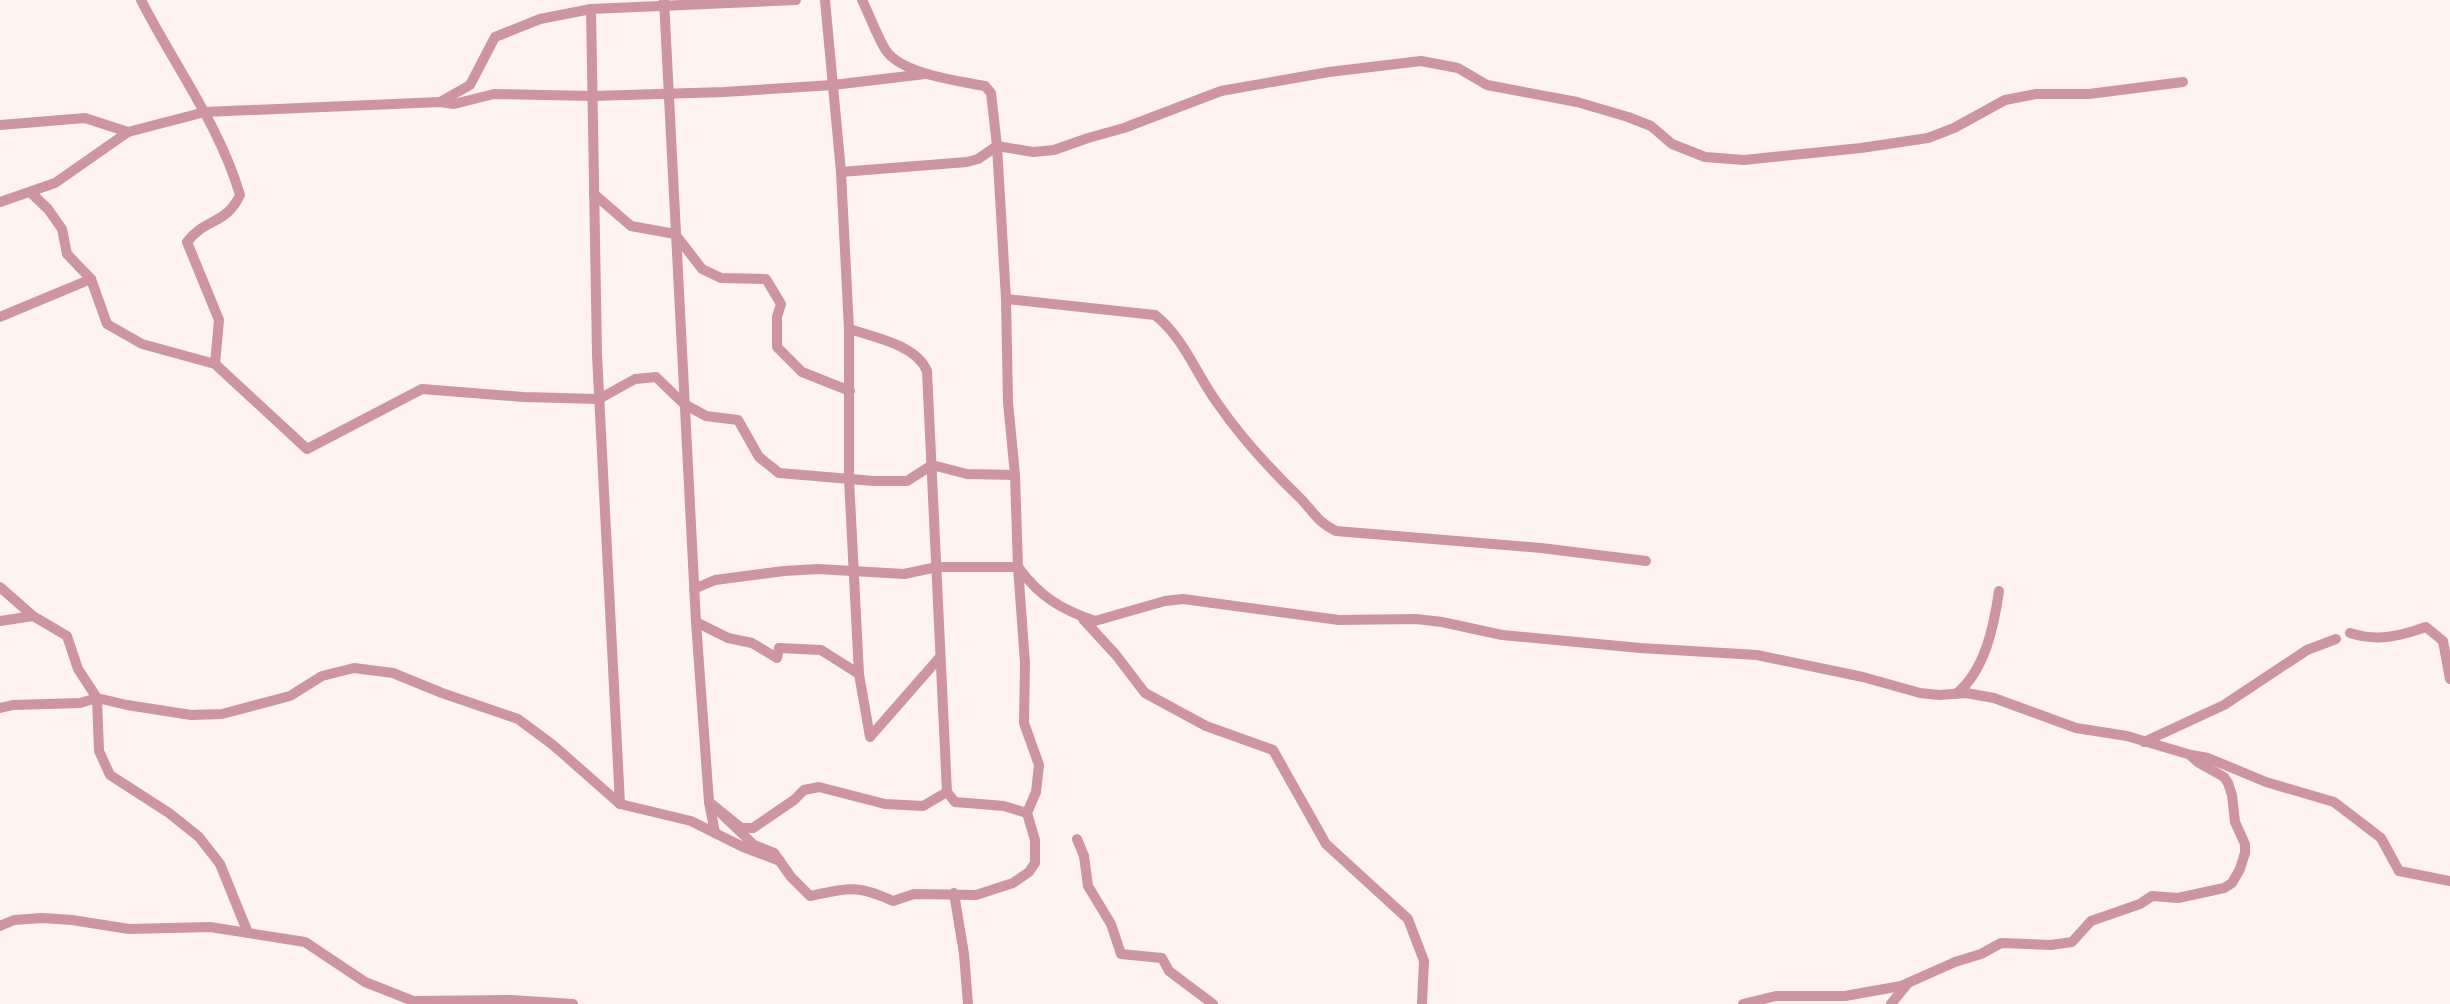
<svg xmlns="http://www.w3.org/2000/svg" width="2450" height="1004" viewBox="0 0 2450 1004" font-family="Signika,sans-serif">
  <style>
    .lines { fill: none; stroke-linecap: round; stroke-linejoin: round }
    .street { stroke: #cd959d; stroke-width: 10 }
  </style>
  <rect width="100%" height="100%" fill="#fef3ef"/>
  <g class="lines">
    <g class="street">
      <path d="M141 0C174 65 219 124 240 195 226 225 205 218 187 242L219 320 215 364"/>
      <path d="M664 0 696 622 709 802 715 833"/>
      <path d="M825 0 841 172 849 329V479L859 674"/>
      <path d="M862 0C870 16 876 34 885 49 900 74 959 81 985 86L991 93 997 146 1006 299 1008 402 1015 475 1018 567 1025 663 1024 723 1039 765 1036 792 1027 813"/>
      <path d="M591 9 597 355 620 804"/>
      <path d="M440 102 470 85 495 37 540 19 591 9 796 0"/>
      <path d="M0 125 85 118 128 132 205 112 440 102 454 104 494 94 593 96 724 92 833 85 925 74"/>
      <path d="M841 172 967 162 978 159 997 146 1033 152 1054 150 1088 138 1124 128 1221 91 1329 72 1421 61 1458 68 1487 85 1577 102 1628 117 1651 126 1672 144 1705 157 1744 160 1861 148 1928 138 1954 128 2005 100 2036 94H2089L2183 82"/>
      <path d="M594 194 631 226 675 234 702 269 721 278 766 279 781 304 777 317V347L802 372 850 391"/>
      <path d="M0 202 55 183 128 132"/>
      <path d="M91 279 107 324 142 344 215 364 307 449 422 389 523 397 599 399 635 379 656 377 684 404 706 416 738 420 759 457 779 473 874 481H907L932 465 967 474 1015 475"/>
      <path d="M1006 299 1155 315C1184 338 1196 374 1218 404 1242 439 1270 469 1300 498 1314 512 1317 522 1336 531L1541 548 1646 561"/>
      <path d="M0 317 91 279 67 254 62 229 48 209 30 192"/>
      <path d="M849 329C874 337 916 345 927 371L947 792"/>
      <path d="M0 587 33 616"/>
      <path d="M694 589 715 580 784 571 818 569 904 574 937 567H1018C1039 596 1060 609 1095 621L1165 601 1183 599 1339 620 1416 619 1442 622 1502 635 1640 648 1757 655 1863 677 1920 693 1939 695 1966 693 1994 698 2076 728 2127 736 2191 755 2208 758 2266 782 2334 802 2381 838 2399 871 2450 881"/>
      <path d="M1083 619 1116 655 1145 693 1206 726 1273 750 1326 844 1408 919 1424 961 1422 1004"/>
      <path d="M0 621 33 616 67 636 78 669 97 698 99 751 110 775 169 813 199 837 220 864 248 933"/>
      <path d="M696 622 728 638 752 643 777 658 779 648 821 650 859 674 870 737 940 657"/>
      <path d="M2350 633C2378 642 2400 636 2426 627L2443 641 2450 679"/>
      <path d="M1956 694C1985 671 1994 626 1999 591"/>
      <path d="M0 708 13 705 80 703 97 698 127 705 191 715 222 714 290 696 322 676 354 668 393 673 442 693 518 719 553 745 620 804 691 821 743 847 780 861"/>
      <path d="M2144 742 2224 705 2307 650 2336 639"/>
      <path d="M819 787 885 804 923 806 947 792 955 802 1004 806 1027 813 1035 840V863L1029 872 1013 883 976 895 914 894 893 901C857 884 847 888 810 896L791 877 774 853 754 845 709 802 741 828H753L794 800 804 790Z"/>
      <path d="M1077 839 1084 856 1088 886 1111 924 1121 954 1162 958 1169 971 1213 1004"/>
      <path d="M954 893 964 954 968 1004"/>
      <path d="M0 926 14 920 42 918 72 920 129 929 210 927 305 942 365 982 413 1001 511 1000 573 1004"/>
      <path d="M1743 1004 1776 996H1845L1901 986 1955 962 1981 954 2001 943 2051 945 2072 942 2091 921 2140 904 2152 896 2178 898 2224 888 2232 883 2240 869 2245 853V844L2235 822 2232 795 2228 783 2224 777 2199 763 2191 756"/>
      <path d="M1891 1004 1908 983"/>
    </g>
  </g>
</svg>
